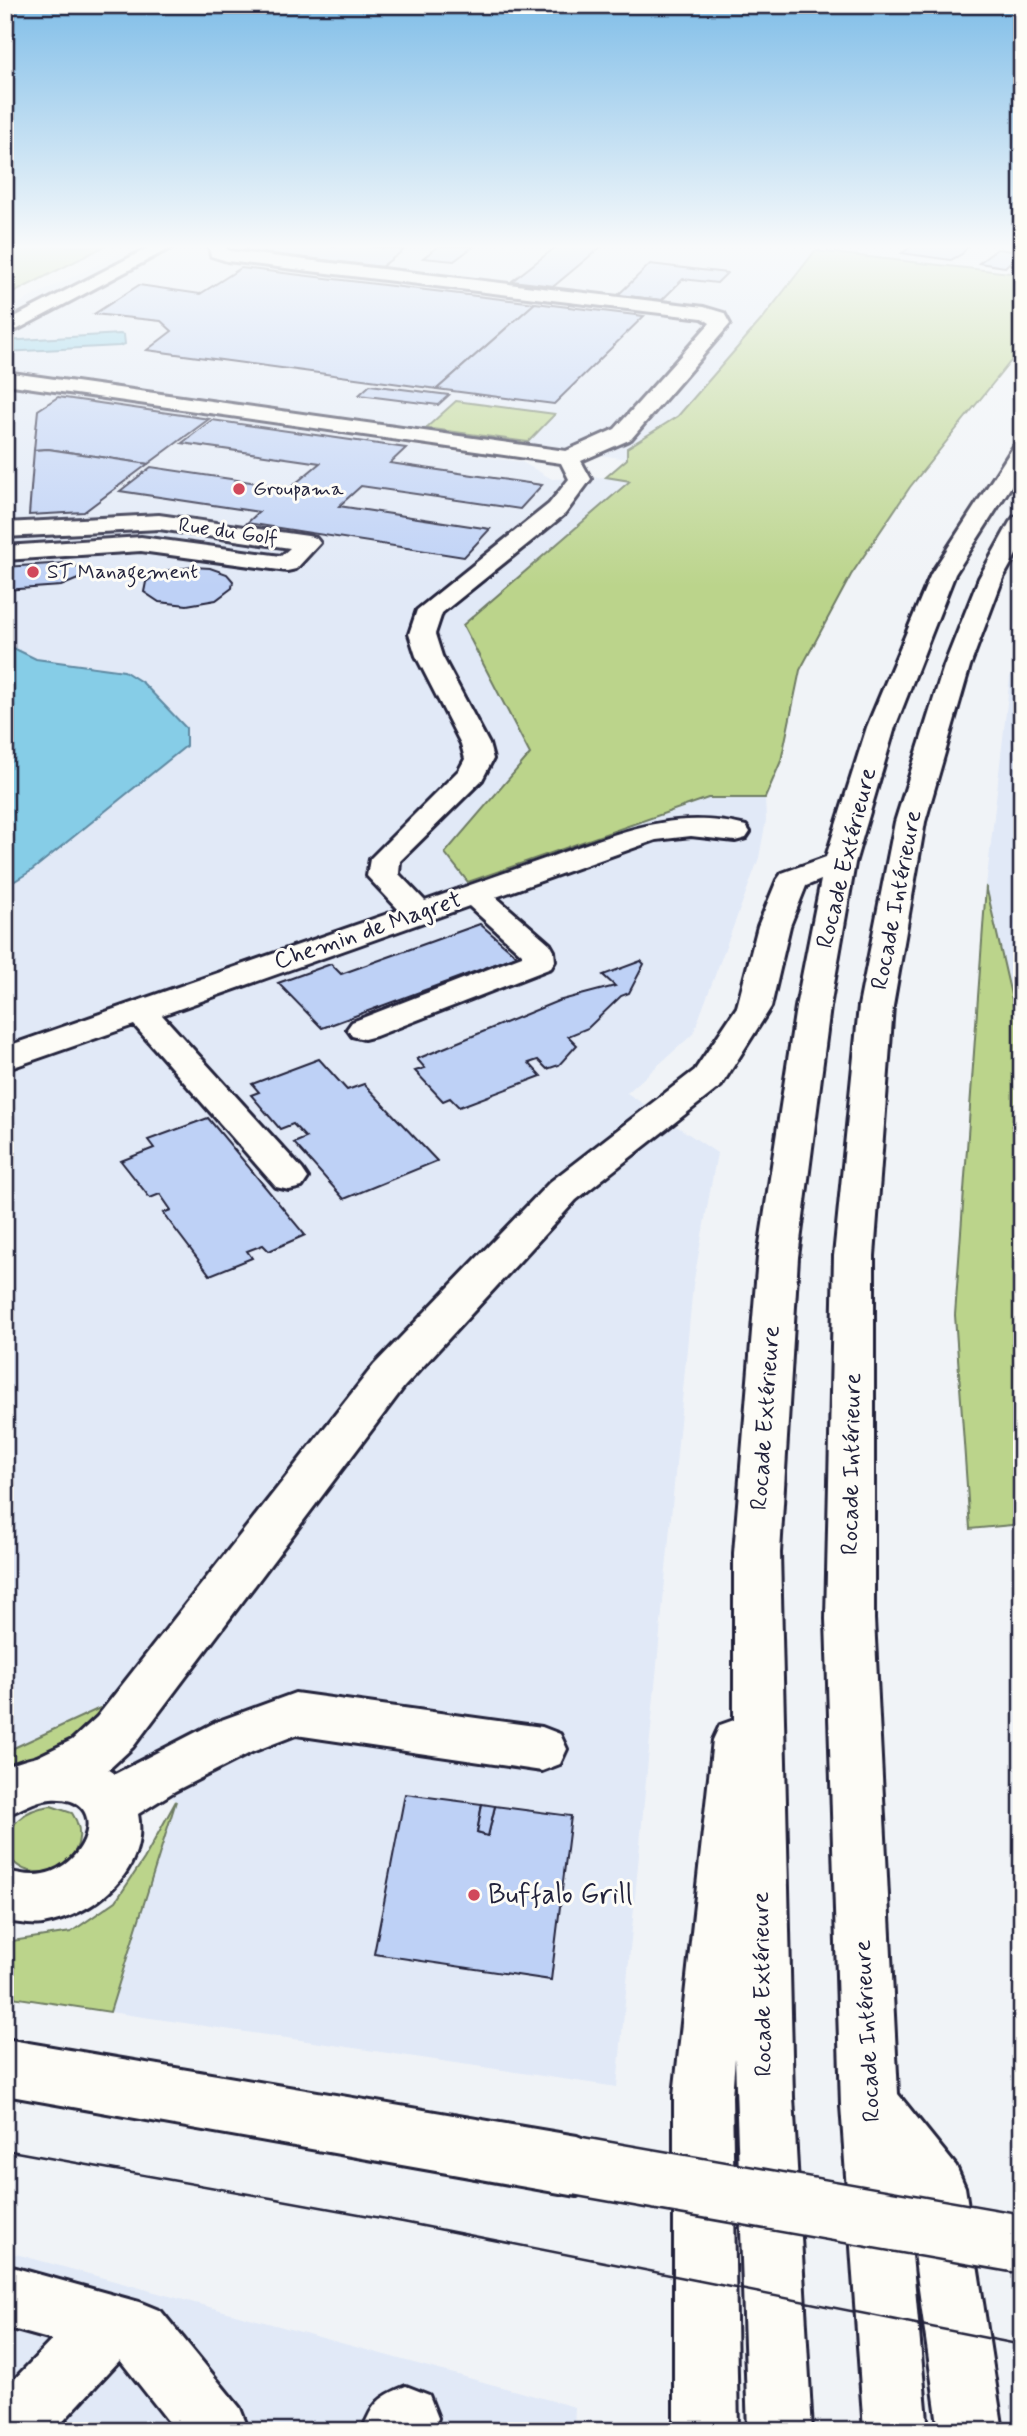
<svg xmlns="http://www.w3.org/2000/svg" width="1027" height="2436" viewBox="0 0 1027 2436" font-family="Mynerve,sans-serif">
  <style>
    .built { fill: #e1e9f7 }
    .green { fill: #bbd48b; stroke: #6e7b63; stroke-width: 2 }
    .water { fill: #86cde7; stroke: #5e89a2; stroke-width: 2 }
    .building { fill: #bed1f6; stroke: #22223b; stroke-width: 2 }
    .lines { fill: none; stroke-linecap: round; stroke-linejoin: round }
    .minor-casing { stroke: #22223b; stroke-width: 6 }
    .highway-casing { stroke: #22223b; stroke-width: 6 }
    .minor { fill: #fdfcf7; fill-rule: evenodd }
    .highway { fill: #fdfcf7; fill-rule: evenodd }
    .tram { stroke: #22223b; stroke-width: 2.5 }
    .minor-bridge-casing { stroke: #22223b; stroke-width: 62; stroke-linecap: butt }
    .minor-bridge { stroke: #fdfcf7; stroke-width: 57 }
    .poi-dot { fill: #d1495b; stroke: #fdfcf7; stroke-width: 2.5 }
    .labels { text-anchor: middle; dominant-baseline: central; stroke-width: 6; stroke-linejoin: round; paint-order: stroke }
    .far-poi-label { font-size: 21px; fill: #22223b; stroke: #fdfcf7; text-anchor: start }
    .far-street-label { font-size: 21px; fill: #22223b; stroke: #fdfcf7 }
    .street-label { font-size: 24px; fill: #22223b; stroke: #fdfcf7 }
    .near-poi-label { font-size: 28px; fill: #22223b; stroke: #fdfcf7; text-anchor: start }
  </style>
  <rect width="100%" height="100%" fill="#f0f3f7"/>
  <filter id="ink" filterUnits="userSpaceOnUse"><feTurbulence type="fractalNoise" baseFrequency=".0143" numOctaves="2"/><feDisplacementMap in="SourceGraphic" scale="14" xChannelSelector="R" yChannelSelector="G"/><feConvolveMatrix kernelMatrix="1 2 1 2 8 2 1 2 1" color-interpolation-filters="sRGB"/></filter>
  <g filter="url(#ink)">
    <g class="built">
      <path d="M135 246H768L815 251 763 318 678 416 627 448V459L5 369V310Z"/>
      <path d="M5 385 522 462 552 479 606 477 631 480 463 625 530 754 445 853 468 881 708 798H765L766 820 759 858 693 1034 627 1093 717 1153 693 1285 617 2087 110 2012 176 1801 123 1756 100 1708 5 1752Z"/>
      <path d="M1022 656V1043L986 886 1010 677Z"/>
      <path d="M5 2251 575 2407 574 2431H5Z"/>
    </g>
    <g class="green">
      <path d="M5 246H105L5 297Z"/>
      <path d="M815 251 1019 274 1022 271V347L910 487 851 575 800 670 781 761 765 798H708L468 882 445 853 530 754 463 625 630 481 606 477 627 459V448L678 416 763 318Z"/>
      <path d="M456 401 555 414 528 442 426 428Z"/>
      <path d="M986 886 1022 1043V1524L970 1529 955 1315Z"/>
      <path d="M100 1708 109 1718 58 1753 21 1760 5 1768V1752Z"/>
      <path d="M176 1801 110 2012 5 1996V1942L71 1932 116 1901 144 1859Z"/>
      <path d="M51 1806 72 1813C102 1857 32 1898 6 1852 6 1824 24 1809 51 1806Z"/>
    </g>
    <g class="water">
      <path d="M120 334 124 335 125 344 119 346 5 352V341Z"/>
      <path d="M5 644 36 659 124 671 143 683 186 728V746L31 871 5 887Z"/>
    </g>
    <g class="building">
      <path d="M251 246H368L404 250 381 267 243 251Z"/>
      <path d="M439 246H474L454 261 423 258Z"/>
      <path d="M557 246H602L554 286 512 281Z"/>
      <path d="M912 246H968L962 254 951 260 902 253Z"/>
      <path d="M997 249 1021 252 1005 267 979 263Z"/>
      <path d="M650 264 727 273 717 283 683 279 662 300 618 295Z"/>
      <path d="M241 268 535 303 437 389 147 350 172 331 161 321 94 314 139 285 200 294Z"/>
      <path d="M535 303 644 316 554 404 437 389Z"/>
      <path d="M370 385 449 395 438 405 359 395Z"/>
      <path d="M58 397 209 419 148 464 48 449 34 450 38 410Z"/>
      <path d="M212 420 406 448 390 463 542 485 520 509 361 486 339 506 490 529 464 557 247 523 259 512 120 491 151 467 290 488 320 463 182 443Z"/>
      <path d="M48 449 148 464 84 512 29 515 34 450Z"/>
      <path d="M66 563 82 568 84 572 83 577 61 586 5 590V567Z"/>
      <path d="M193 567 210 568 227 574 233 581 232 588 216 600 187 605 159 602 144 592 146 582 156 575 170 570Z"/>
      <path d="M480 924 517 956 322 1028 278 983 331 964 341 974Z"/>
      <path d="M641 961 644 964 629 993 621 996 588 1028 568 1036 577 1045 559 1065 547 1069 538 1060 529 1063 541 1076 459 1107 450 1098 443 1101 415 1071 425 1068 417 1059 558 1001 615 986 603 975Z"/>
      <path d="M319 1059 347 1090 364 1084 437 1161 344 1199 294 1143 306 1138 293 1124 280 1129 251 1095 259 1092 252 1084Z"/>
      <path d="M208 1118 305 1235 269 1251 263 1245 247 1251 252 1258 210 1275 163 1213 171 1210 160 1194 150 1198 121 1161 154 1148 148 1140Z"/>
      <path d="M405 1794 482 1804 477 1833 488 1836 495 1806 571 1816 551 1980 374 1954Z"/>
      <path d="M482 1804 495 1806 488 1836 477 1833Z"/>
    </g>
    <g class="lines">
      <defs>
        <g id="minor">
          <path d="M152 246H174L5 336V322Z"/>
          <path d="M209 246H227L226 249 230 251 704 307 724 313 730 324 631 439 581 461 591 479 565 514 442 613 435 634 442 656 489 744 493 759 482 780 400 861 399 874 425 901C468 886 510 871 553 856 619 833 674 808 746 826L750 832 746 838 735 841 691 836 656 840 496 897 550 944 554 951 555 961 551 968 376 1036 364 1039 352 1036 347 1029 352 1022 522 956V954L469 906 162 1015 302 1169 308 1178 302 1187 289 1190 276 1187 134 1025 5 1070V1047L399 910 367 876 370 859 459 770 465 759 461 744 416 656 409 634 417 610 549 504 569 479 561 463 5 384V372L566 451 615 429 710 323 702 318 227 261 211 256Z"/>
          <path d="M159 515 308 536 316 538 320 543 296 569 287 571 141 551 5 560V546L141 537 281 556 290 548 159 529 5 537V523Z"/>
          <path d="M295 1693 542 1727 560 1734 567 1749 560 1764 542 1771 296 1735 252 1752 175 1791 138 1814C149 1872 94 1915 43 1924 31 1926 17 1922 5 1921V1871C17 1873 31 1877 43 1874 88 1866 112 1795 51 1799 34 1800 20 1810 5 1816V1767C39 1754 56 1751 90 1763 99 1766 109 1768 115 1774L216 1722Z"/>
          <path d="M5 2039 577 2136 598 2145 607 2166 598 2187 577 2196 5 2095Z"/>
          <path d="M5 2265 139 2302 161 2311 240 2408 249 2431H176L120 2360 54 2431H5V2389L52 2340 5 2327Z"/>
          <path d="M406 2386 429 2395 438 2418 433 2431H362C373 2403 378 2397 406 2386Z"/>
        </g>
        <g id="highway">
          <path d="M1022 445V469L955 574 895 727 855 863 830 1007 798 1257 780 1553 793 2097 812 2431H748L735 2058 732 2096 738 2431H674V2096L713 1740 720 1725 734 1720V1553L758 1257 796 1007 821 880 806 886 790 926 771 1007 721 1086 576 1200 404 1387 133 1747 108 1770 51 1797 33 1791 26 1775 33 1759 72 1740 97 1717 374 1365 550 1182 695 1070 737 1007 758 926 777 880 782 873 826 857 867 727 931 574 1014 446Z"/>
          <path d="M1022 515V544L1003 578 970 666 925 822 893 1006 874 1256V1619L898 2094 956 2166 965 2187 1003 2431H939L908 2211 928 2431H864L841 2105 826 1619 834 1256 859 1006 895 822 944 666 979 578 1010 522 1014 517Z"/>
        </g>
      </defs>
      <use href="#minor" class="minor-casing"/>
      <use href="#highway" class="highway-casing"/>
      <use href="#minor" class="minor"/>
      <use href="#highway" class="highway"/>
      <path class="tram" d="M5 2150 403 2222 1022 2345"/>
      <defs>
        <path id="minor-bridge" d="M577 2166 1022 2244"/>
      </defs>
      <use href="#minor-bridge" class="minor-bridge-casing"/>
      <use href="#minor-bridge" class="minor-bridge"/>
    </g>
  </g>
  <linearGradient id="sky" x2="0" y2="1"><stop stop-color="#81bee8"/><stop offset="0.42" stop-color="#f8fafb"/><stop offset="1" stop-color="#f8fafb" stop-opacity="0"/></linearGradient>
  <rect width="1027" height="587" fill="url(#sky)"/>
  <g class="poi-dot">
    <circle cx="239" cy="489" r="7"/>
    <circle cx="33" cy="572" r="7"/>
    <circle cx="474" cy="1895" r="7"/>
  </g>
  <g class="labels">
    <g class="far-poi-label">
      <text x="253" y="489">Groupama</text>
      <text x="47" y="572">ST Management</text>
    </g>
    <g class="far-street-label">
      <text transform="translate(228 532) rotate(8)">Rue du Golf</text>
    </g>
    <g class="street-label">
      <text transform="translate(847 858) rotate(-76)">Rocade Extérieure</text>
      <text transform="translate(897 900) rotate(-79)">Rocade Intérieure</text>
      <text transform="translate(368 931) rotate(-19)">Chemin de Magret</text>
      <text transform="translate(766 1418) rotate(-86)">Rocade Extérieure</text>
      <text transform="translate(852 1464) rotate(-89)">Rocade Intérieure</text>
      <text transform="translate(763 1984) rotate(-91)">Rocade Extérieure</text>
      <text transform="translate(868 2031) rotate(-93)">Rocade Intérieure</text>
    </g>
    <g class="near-poi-label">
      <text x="488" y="1895">Buffalo Grill</text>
    </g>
  </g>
  <rect width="1027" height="2436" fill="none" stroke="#fdfcf7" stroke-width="28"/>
  <rect x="14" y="14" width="999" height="2408" fill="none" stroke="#22223b" stroke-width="2.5" filter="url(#ink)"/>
</svg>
